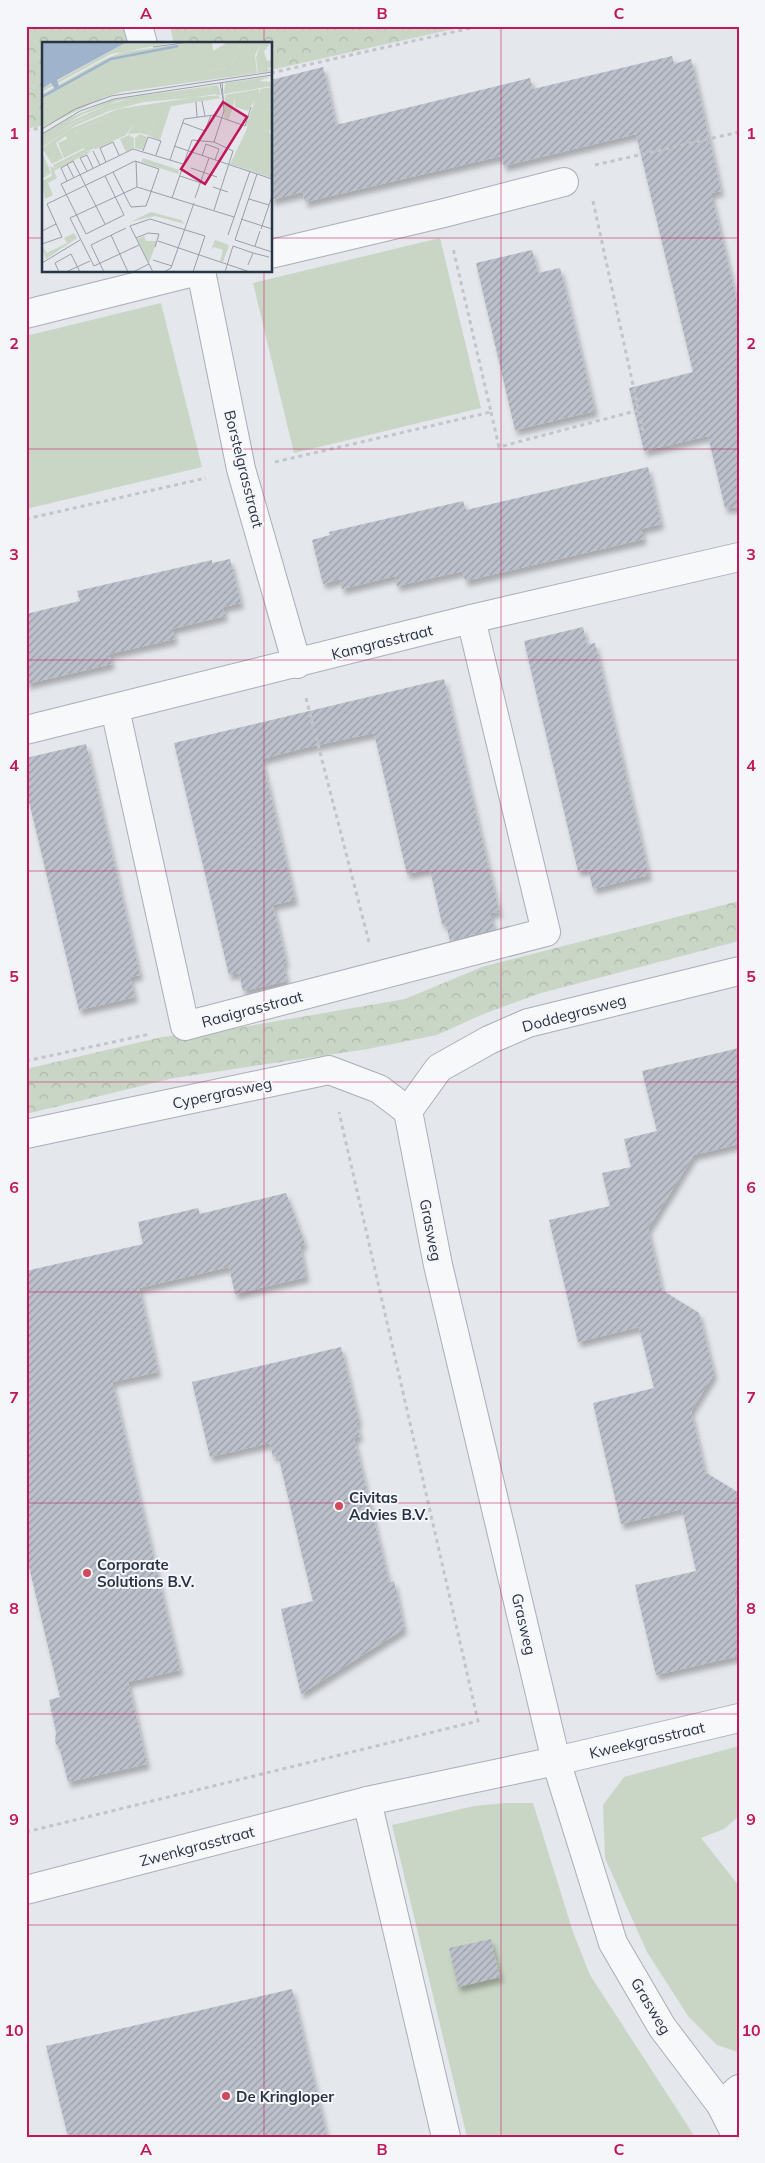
<svg xmlns="http://www.w3.org/2000/svg" width="765" height="2163" viewBox="0 0 765 2163" font-family="Mulish,sans-serif">
  <style>
    .grass { fill: #c9d6c5 }
    .forest { fill: url(#forest-crowns) }
    .building { fill: url(#building-hatch); filter: url(#shadow) }
    .lines { fill: none; stroke-linecap: round; stroke-linejoin: round }
    .minor-casing { stroke: #a9aeb7; stroke-width: 30 }
    .path { stroke: #c2c5cb; stroke-width: 3; stroke-dasharray: 4 4; stroke-linecap: butt }
    .minor { stroke: #f7f8fa; stroke-width: 28 }
    .grid { fill: none; stroke: #c2185b; stroke-width: 1; stroke-opacity: 0.55 }
    .poi-dot { fill: #d1495b; stroke: #f4f6f9; stroke-width: 2 }
    .labels { text-anchor: middle; dominant-baseline: central; stroke-width: 4; stroke-linejoin: round; paint-order: stroke }
    .street-label { font-size: 15px; fill: #2b3445; stroke: #f4f6f9 }
    .poi-label { font-size: 15px; font-weight: bold; fill: #2b3445; stroke: #f4f6f9; text-anchor: start }
    .inset-river { fill: none; stroke: #9fb4cc; stroke-width: 2.5 }
    .inset-road { fill: none; stroke: #9a9fa9; stroke-width: 1 }
    .view { fill: #c2185b; fill-opacity: 0.15; stroke: #c2185b; stroke-width: 2.5 }
    .inset-edge { fill: none; stroke: #2b3445; stroke-width: 2.5 }
    .neatline { fill: none; stroke: #c2185b; stroke-width: 2 }
    .grid-label { font-size: 16px; text-anchor: middle; font-weight: bold; fill: #c2185b }
  </style>
  <defs>
    <pattern id="forest-crowns" width="20" height="18" patternUnits="userSpaceOnUse" patternTransform="scale(1.25)"><rect width="20" height="18" fill="#c9d6c5"/><path d="M2 6a3 3 0 1 1 6 0M12 15a3 3 0 1 1 6 0" fill="none" stroke="#adb8ab"/></pattern>
    <pattern id="building-hatch" width="6" height="6" patternUnits="userSpaceOnUse" patternTransform="scale(1.25)"><rect width="6" height="6" fill="#bbc0ca"/><path d="M-1 1l2-2M0 6l6-6M5 7l2-2" fill="none" stroke="#989da6"/></pattern>
    <filter id="shadow"><feDropShadow dx="3" dy="5.5" stdDeviation="2.5" flood-color="#0004"/></filter>
  </defs>
  <rect width="100%" height="100%" fill="#e4e7ec"/>
  <g class="grass">
    <path d="M440 238 481 408 294 453 253 283Z"/>
    <path d="M161 303 202 467 26 509V336Z"/>
    <path d="M739 1746V1816L724 1829 701 1838 739 1886 738 2052 717 2045 688 2016 647 1952 605 1858 603 1805 624 1777Z"/>
    <path d="M505 1803H533L573 1932 590 1975 695 2137H467L392 1825 474 1806Z"/>
  </g>
  <g class="forest">
    <path d="M26 26H129L133 44H44V125L26 129Z"/>
    <path d="M170 26H467L271 70V44H174Z"/>
    <path d="M739 901V941L541 993 481 1015 437 1035 368 1049 174 1078 26 1114V1069L162 1037 243 1027 405 999 482 967Z"/>
  </g>
  <g class="building">
    <path d="M672 56 674 64 691 59 721 191 711 193 739 310V507L725 508 708 436 644 451 629 388 693 372 636 134 504 166 501 156 305 202 303 192 271 200V80L323 67 336 125 530 78 533 89Z"/>
    <path d="M532 250 538 273 560 268 595 411 515 430 476 263Z"/>
    <path d="M648 467 661 524 641 529 644 539 465 581 463 571 397 586 395 576 342 589 340 579 323 584 312 540 330 535 329 532 463 501 466 510Z"/>
    <path d="M230 559 241 603 223 607 225 616 172 629 175 639 109 654 112 664 26 684V614L80 601 77 591 212 560V563Z"/>
    <path d="M583 627 587 645 595 643 649 875 593 889 588 869 578 871 524 641Z"/>
    <path d="M444 679 499 912 490 913 494 929 450 941 446 924H442L430 869 407 874 374 733 304 748 262 759 295 900 273 905 286 962 283 963 287 981 243 991 239 973 229 975 174 743Z"/>
    <path d="M86 744 140 975 130 977 135 997 79 1010 26 789V758Z"/>
    <path d="M739 1048V1144L694 1155 648 1229 662 1290 699 1313 714 1374 691 1411 705 1472 739 1493V1585L734 1594 739 1616V1656L656 1675 635 1585 696 1571 682 1509 621 1524 593 1403 654 1388 639 1327 578 1342 549 1220 610 1206 602 1173 631 1167 624 1139 657 1131 642 1071Z"/>
    <path d="M286 1193 305 1244 300 1245 306 1277 235 1294 229 1267 139 1288 158 1372 112 1382 180 1670 128 1682 147 1764 68 1782 60 1750 55 1742 56 1732 49 1700 60 1697 26 1554V1271L143 1244 138 1222 198 1208 200 1214Z"/>
    <path d="M341 1347 359 1422 356 1423 360 1436 354 1438 389 1583 394 1581 404 1629 301 1694 281 1609 313 1601 278 1455 273 1457 270 1443 210 1457 192 1382Z"/>
    <path d="M491 1939 500 1977 458 1987 449 1948Z"/>
    <path d="M292 1989 327 2137H68L46 2046Z"/>
  </g>
  <g class="lines">
    <defs>
      <g id="minor">
        <path d="M138 26 143 44"/>
        <path d="M271 254 444 213 564 182"/>
        <path d="M201 271 241 469 297 664"/>
        <path d="M26 314 198 271"/>
        <path d="M115 709 185 1026 546 932 471 619"/>
        <path d="M26 730 471 619 739 557"/>
        <path d="M408 1111 438 1265 556 1761 613 1943 662 2027 721 2105 737 2137"/>
        <path d="M408 1111 439 1068 489 1040 528 1023 739 971"/>
        <path d="M26 1134 329 1070 379 1089 408 1111"/>
        <path d="M367 1801 446 2137"/>
        <path d="M26 1890 367 1801 556 1761 739 1718"/>
        <path d="M721 2105 739 2089"/>
      </g>
    </defs>
    <use href="#minor" class="minor-casing"/>
    <g class="path">
      <path d="M271 73 480 26"/>
      <path d="M26 131 44 127"/>
      <path d="M595 165 739 132"/>
      <path d="M593 201 643 431"/>
      <path d="M491 412 499 447 639 410"/>
      <path d="M275 462 491 412 453 248"/>
      <path d="M26 519 206 478"/>
      <path d="M306 698 369 942"/>
      <path d="M26 1061 150 1034"/>
      <path d="M26 1832 478 1721 339 1112"/>
    </g>
    <use href="#minor" class="minor"/>
  </g>
  <path class="grid" d="M264 26V44M501 26V2137M26 238H44M271 238H739M264 271V2137M26 449H739M26 660H739M26 871H739M26 1082H739M26 1292H739M26 1503H739M26 1714H739M26 1925H739"/>
  <g class="poi-dot">
    <circle cx="339" cy="1506" r="5"/>
    <circle cx="87" cy="1573" r="5"/>
    <circle cx="226" cy="2096" r="5"/>
  </g>
  <g class="labels">
    <g class="street-label">
      <text transform="translate(244 469) rotate(76)">Borstelgrasstraat</text>
      <text transform="translate(382 642) rotate(-14)">Kamgrasstraat</text>
      <text transform="translate(252 1009) rotate(-15)">Raaigrasstraat</text>
      <text transform="translate(574 1013) rotate(-15)">Doddegrasweg</text>
      <text transform="translate(222 1093) rotate(-12)">Cypergrasweg</text>
      <text transform="translate(431 1230) rotate(79)">Grasweg</text>
      <text transform="translate(524 1624) rotate(77)">Grasweg</text>
      <text transform="translate(647 1740) rotate(-13)">Kweekgrasstraat</text>
      <text transform="translate(197 1846) rotate(-15)">Zwenkgrasstraat</text>
      <text transform="translate(651 2006) rotate(59)">Grasweg</text>
    </g>
    <g class="poi-label">
      <text x="349" y="1497">Civitas<tspan x="349" dy="17">Advies B.V.</tspan></text>
      <text x="97" y="1564">Corporate<tspan x="97" dy="17">Solutions B.V.</tspan></text>
      <text x="236" y="2096">De Kringloper</text>
    </g>
  </g>
  <g transform="translate(42 42)">
    <rect width="230" height="230" fill="#e4e7ec"/>
    <path d="M85 0H135L69 12 0 50V47ZM154 0H170L171 9 186 0H200L189 24 204 20 209 0H230L222 9 225 19 230 18V24L225 27 230 29 216 31 214 15 218 3 213 13 215 31 80 50 63 55 0 86V52L63 17 81 10ZM166 15H171L185 26 167 29ZM230 34 217 39 230 40V44L182 52 183 41ZM176 43 179 53 102 60 67 69 34 83 0 105 1 100 26 84 59 69 97 59 171 49V45L76 59 39 73 0 96V92L27 76 69 58ZM230 45V67L224 68V74L228 93 204 84 213 58 206 69 193 65V57L187 78 182 75 183 53 217 47 218 58V47ZM174 52 179 56 118 66 108 94 105 93 113 67 95 84 98 91 86 92 91 83 76 74 84 93 52 108 68 74 34 89H33L36 93 44 110 50 109 12 129 15 136 6 141 11 153 3 157 0 139 10 134 8 124 12 126 44 110 42 106 22 116 16 101 25 97 24 94 14 101 21 116 10 122 0 106 28 87 76 67ZM0 110 9 131 0 137ZM32 191 35 196 4 217 0 204 5 211 25 201 22 196ZM106 192 102 194 104 199H115L107 221 95 197ZM173 198 187 203 181 220 178 219 181 208 172 205 169 208Z" fill="#c9d6c5" fill-rule="evenodd"/>
    <path d="M200 0H209L204 21 189 24ZM193 1H197L189 18 173 12ZM131 7 145 30V34L136 36 120 8ZM166 15H171L187 21 185 26 167 29 154 24ZM171 45 172 49 97 59 59 69 27 83 0 101V96L16 85 65 63 99 54ZM129 64 118 98 108 94 118 66ZM114 67 105 93 98 91 93 83 92 70ZM90 71 91 83 84 93 76 75ZM98 92 105 95 101 108 93 106V96ZM87 93 92 96V106L84 110 78 97ZM43 107 44 110 12 126 11 123ZM101 116 137 128 136 132 99 120ZM109 170 139 178 143 182 113 174 88 180Z" fill="#c9d6c5"/>
    <path d="M225 50 224 68 230 67V90L225 86 227 91H230V136L188 122 204 89 213 59 211 52Z" fill="#c9d6c5"/>
    <path d="M68 74 78 94 44 110 34 89Z" fill="#c9d6c5"/>
    <path d="M0 0H85L15 38 17 44 13 47 9 41 0 47Z" fill="#9fb4cc"/>
    <path class="inset-river" d="M0 55 69 17 136 4"/>
    <path class="inset-road" d="M111 5 148 0M178 41 182 62M160 59 163 74M154 60 155 75M141 81 163 89 169 73M0 87 33 67 69 54 230 30M0 92 38 69 72 57 230 33M172 100 182 69 180 40M132 104 215 132M51 109 58 123M101 109 106 95 119 99 114 113M160 114 164 102 177 107 173 118M128 118 142 77 172 73 203 84 209 65M94 119 95 145M64 120 58 106 71 100 77 113M25 122 32 136M149 126 175 135M45 129 38 116 45 113 51 126M63 134 82 173 44 192 19 142 91 107 141 122M138 134 159 141M230 137 215 132 193 198 230 210M25 139 19 126 31 119 63 182M171 145 186 150M130 156 150 98 172 100M153 156 167 116M207 157 227 163M172 168 191 109 172 100M199 177 230 187M219 187 230 154M0 189 14 182M69 193 86 230M186 193 208 129M94 196 106 191 117 192 113 205M116 199 208 230M0 202 20 195 5 162 44 143 71 130 93 119 117 127 104 164 89 165 71 130M97 203 52 224 28 176 95 145 192 175M213 204 218 189M111 218 130 224M0 221 38 198M206 223 211 211 227 215M17 230 13 221 29 212 38 230M24 230 48 219M62 230 49 203 84 186M91 230 107 222M111 230 88 184 108 177 163 194 151 230M122 230 129 226 152 161M183 230 191 204 211 211"/>
    <path class="view" d="M181 60 205 75 163 142 139 127Z"/>
    <rect width="230" height="230" class="inset-edge"/>
  </g>
  <rect width="765" height="2163" fill="none" stroke="#f4f6f9" stroke-width="55"/>
  <rect x="28" y="28" width="710" height="2108" class="neatline"/>
  <g class="grid-label">
    <text x="146" y="19">A</text>
    <text x="382" y="19">B</text>
    <text x="619" y="19">C</text>
    <text x="14" y="139">1</text>
    <text x="751" y="139">1</text>
    <text x="14" y="349">2</text>
    <text x="751" y="349">2</text>
    <text x="14" y="560">3</text>
    <text x="751" y="560">3</text>
    <text x="14" y="771">4</text>
    <text x="751" y="771">4</text>
    <text x="14" y="982">5</text>
    <text x="751" y="982">5</text>
    <text x="14" y="1193">6</text>
    <text x="751" y="1193">6</text>
    <text x="14" y="1403">7</text>
    <text x="751" y="1403">7</text>
    <text x="14" y="1614">8</text>
    <text x="751" y="1614">8</text>
    <text x="14" y="1825">9</text>
    <text x="751" y="1825">9</text>
    <text x="14" y="2036">10</text>
    <text x="751" y="2036">10</text>
    <text x="146" y="2155">A</text>
    <text x="382" y="2155">B</text>
    <text x="619" y="2155">C</text>
  </g>
</svg>
